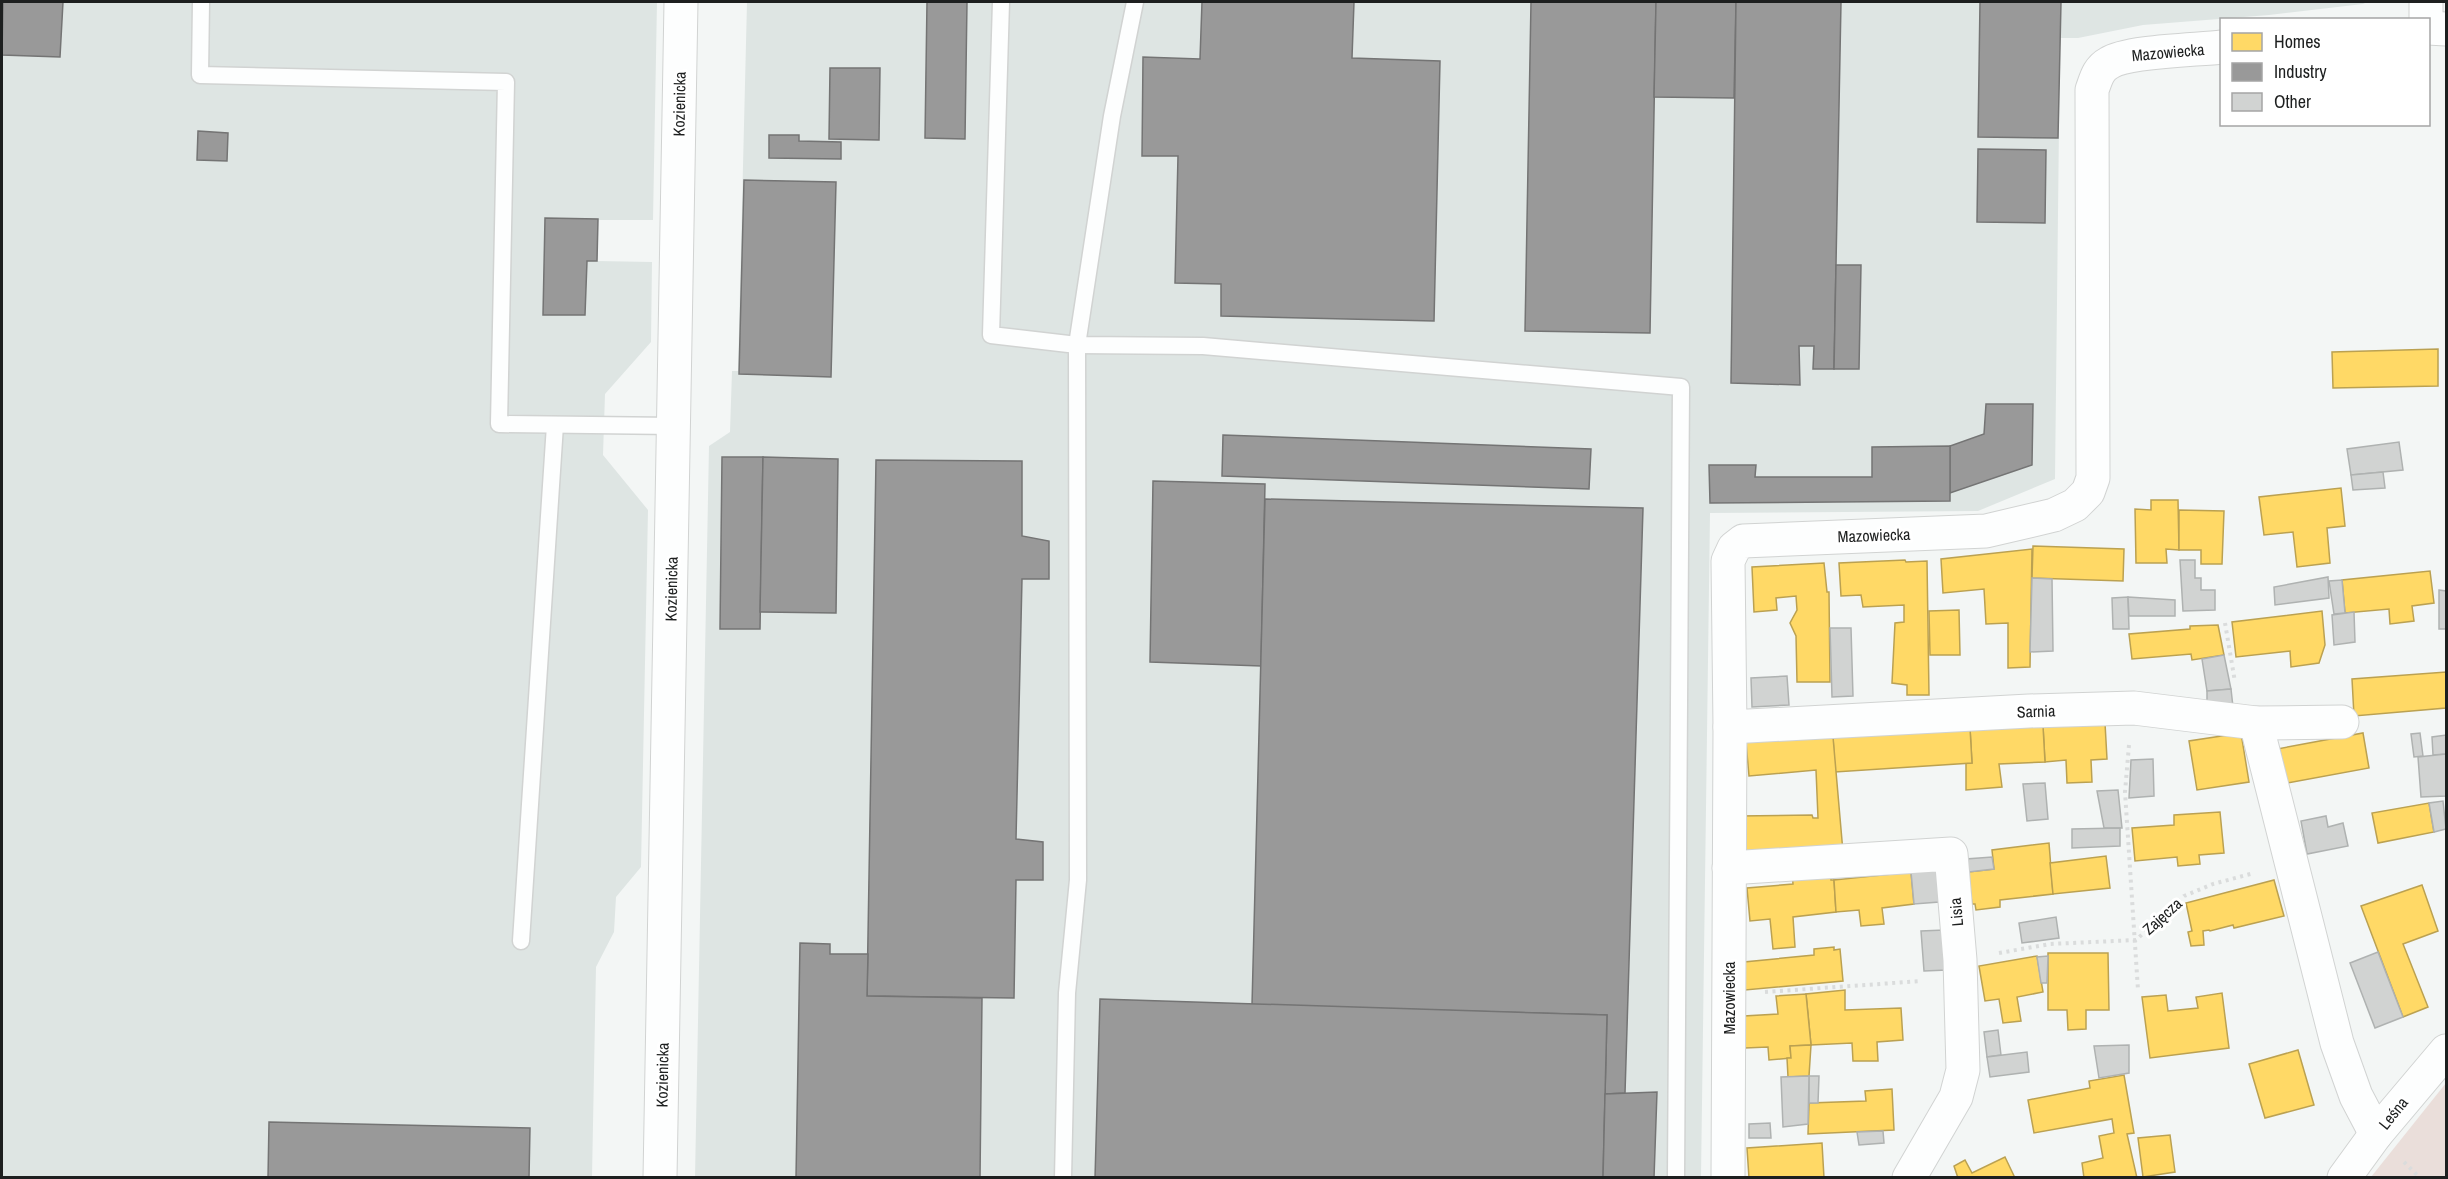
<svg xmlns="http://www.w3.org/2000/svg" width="2448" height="1179" viewBox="0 0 2448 1179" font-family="'Archivo Narrow',sans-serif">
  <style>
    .built { fill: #dee5e3 }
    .green { fill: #eadeda }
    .homes { fill: #ffd966; stroke: #bba151; stroke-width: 1.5 }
    .industry { fill: #999; stroke: #747474; stroke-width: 1.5 }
    .building { fill: #d1d3d2; stroke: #afb2b1; stroke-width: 1.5 }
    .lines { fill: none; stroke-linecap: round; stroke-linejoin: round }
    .lane-casing { stroke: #d1d3d2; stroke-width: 19 }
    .street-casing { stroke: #d1d3d2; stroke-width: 35 }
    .path { stroke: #dadcdc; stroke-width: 4; stroke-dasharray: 3 4.5; stroke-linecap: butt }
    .lane { stroke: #fdfefe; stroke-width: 16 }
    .street { stroke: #fdfefe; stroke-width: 33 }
    .labels { text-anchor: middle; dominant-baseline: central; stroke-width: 6; stroke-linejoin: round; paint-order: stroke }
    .street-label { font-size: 16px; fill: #1d1f1f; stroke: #fff }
  </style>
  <rect width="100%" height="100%" fill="#f3f6f5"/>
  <g class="built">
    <path d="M2 2H657L653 220H598L597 261 652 262 651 342 605 394 603 455 648 510 641 867 616 897 614 932 596 967 592 1177 2 1178Z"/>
    <path d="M747 2H2367L2363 4 2269 15 2143 25 2078 38H2060L2055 479 1978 511 1710 513 1701 1177 695 1178 709 446 730 432 732 371H738Z"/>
  </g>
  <path class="green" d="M2446 1083V1177H2371Z"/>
  <g class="homes">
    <path d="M2438 349V386L2333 388 2332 352Z"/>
    <path d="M2341 488 2345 526 2327 528 2330 563 2297 567 2293 532 2264 535 2259 497Z"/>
    <path d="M2151 500H2178L2179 550 2166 549 2167 563H2136L2135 509 2151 510Z"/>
    <path d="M2179 510 2224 511 2222 564H2201V550H2179Z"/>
    <path d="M2033 546 2124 549 2123 581 2032 578Z"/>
    <path d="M2032 549 2030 667 2008 668V623L1986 624 1984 589 1943 593 1941 559Z"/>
    <path d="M1905 560 1906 562 1927 561 1929 695H1907V685L1892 683 1895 623 1904 622V605L1863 607 1861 595 1841 596 1839 563Z"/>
    <path d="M1824 563 1827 592H1829L1830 682H1797L1796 636 1790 623 1797 610 1796 596 1776 598 1777 610 1754 612 1752 567Z"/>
    <path d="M2430 571 2434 603 2412 606 2414 621 2390 624 2389 609 2345 613 2342 580Z"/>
    <path d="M1959 610 1960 655H1930L1929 611Z"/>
    <path d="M2322 611 2325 645 2319 663 2291 667 2290 651 2236 657 2232 622Z"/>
    <path d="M2218 625 2224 655 2192 660 2191 654 2132 659 2129 634 2190 629V626Z"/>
    <path d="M2446 672V708L2354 716 2352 679Z"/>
    <path d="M2105 723 2107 759 2091 760 2092 782 2067 783 2066 760 2045 762 2043 726Z"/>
    <path d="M2043 726 2045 762 1999 764 2002 787 1966 790V763H1972L1970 728Z"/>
    <path d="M1970 728 1972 763 1835 772 1833 737Z"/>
    <path d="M2241 733 2249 782 2197 790 2189 741Z"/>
    <path d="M2363 733 2369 768 2282 784 2277 749Z"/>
    <path d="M1833 737 1843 852 1740 857 1738 816 1812 815 1813 818H1818L1816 770 1749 776 1746 742Z"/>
    <path d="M2429 803 2434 832 2378 843 2372 813Z"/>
    <path d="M2220 812 2224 853 2199 855 2200 864 2178 866 2177 857 2135 861 2132 828 2174 825V815Z"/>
    <path d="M2049 843 2053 894 2000 900V907L1976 910 1975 904H1972L1968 872 1994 869 1992 850Z"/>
    <path d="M2106 856 2110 888 2053 894 2050 863Z"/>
    <path d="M1830 867 1831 880H1834L1836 912 1793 917 1795 947 1773 949 1770 919 1750 921 1747 888 1793 884 1792 870Z"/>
    <path d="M1911 872 1914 904 1882 908 1884 924 1861 926 1859 910 1836 912 1834 880Z"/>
    <path d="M2274 880 2284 916 2234 928 2233 925 2210 931 2209 930 2203 931 2204 945 2191 946 2188 932 2192 931 2186 903Z"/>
    <path d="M2422 885 2438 931 2403 944 2428 1007 2403 1017 2361 906Z"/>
    <path d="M1834 947V950L1840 949 1843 981 1745 990 1744 962 1814 955V949Z"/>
    <path d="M2048 953H2108L2109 1010H2086V1029L2068 1030 2067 1010H2048Z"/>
    <path d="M2037 956 2043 992 2017 997 2021 1021 2003 1023 1999 999 1985 1001 1979 966Z"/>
    <path d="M1845 990V1010L1901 1008 1903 1040 1877 1042 1878 1061H1853L1852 1043 1811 1045 1806 994Z"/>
    <path d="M2222 993 2229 1048 2150 1058 2142 997 2166 995 2168 1011 2198 1008 2196 997Z"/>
    <path d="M1806 994 1811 1045 1790 1046 1791 1058 1769 1060 1768 1047 1745 1048 1744 1016 1778 1014 1776 996Z"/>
    <path d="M1811 1045 1809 1076 1788 1077 1787 1058H1791L1790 1046Z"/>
    <path d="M2298 1050 2314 1105 2265 1118 2249 1064Z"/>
    <path d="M2124 1075 2134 1133 2127 1134 2137 1178H2084L2082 1163 2103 1158 2099 1136 2114 1133 2112 1119 2034 1133 2028 1100 2090 1088 2089 1081Z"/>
    <path d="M1892 1089 1894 1130 1808 1134 1809 1103 1866 1101 1865 1091Z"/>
    <path d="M2170 1135 2175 1172 2143 1177 2138 1138Z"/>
    <path d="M1822 1143 1824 1178H1749L1747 1148Z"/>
    <path d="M2005 1157 2015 1178H1958L1954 1166 1965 1160 1972 1173Z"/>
  </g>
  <g class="industry">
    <path d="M3 2H63L60 57 2 55Z"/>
    <path d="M927 2H967L965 139 925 138Z"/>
    <path d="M1202 2H1354L1352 58 1440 61 1434 321 1221 316V284L1175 283 1178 156H1142L1143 57 1200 59Z"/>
    <path d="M1531 2H1656L1650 333 1525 331Z"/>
    <path d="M1656 2H1736L1734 98 1654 97Z"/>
    <path d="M1736 2H1841L1834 369H1813L1814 346H1799L1800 385 1731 383Z"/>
    <path d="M1980 2H2061L2058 138 1978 137Z"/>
    <path d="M830 68H880L879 140 829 139Z"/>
    <path d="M198 131 228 133 227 161 197 160Z"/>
    <path d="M769 135H799V141L841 142V159L769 158Z"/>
    <path d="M1978 149 2046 150 2045 223 1977 222Z"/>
    <path d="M744 180 836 182 831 377 739 374Z"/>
    <path d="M545 218 598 219 597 261H587L585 315H543Z"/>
    <path d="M1836 265H1861L1859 369H1834Z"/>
    <path d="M1986 404H2033L2032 465 1950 493V446L1984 434Z"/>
    <path d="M1223 435 1591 449 1589 489 1222 476Z"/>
    <path d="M1950 446V501L1710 503 1709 465H1756L1755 477H1872V447Z"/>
    <path d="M722 457H763L760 629H720Z"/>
    <path d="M763 457 838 459 836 613 760 612Z"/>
    <path d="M876 460 1022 461V536L1049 541V579H1022L1016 839 1043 842V880H1016L1014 998 867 996Z"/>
    <path d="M1153 481 1265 484 1261 666 1150 662Z"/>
    <path d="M1265 499 1643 508 1625 1093 1605 1094 1607 1015 1252 1005Z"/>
    <path d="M800 943 830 944V954H868L867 996 982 998 980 1178H796Z"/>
    <path d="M1100 999 1607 1015 1603 1178H1095Z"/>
    <path d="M1657 1092 1654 1178H1603L1605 1094Z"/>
    <path d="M269 1122 530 1128 529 1178H268Z"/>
  </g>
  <g class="building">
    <path d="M2399 442 2403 470 2351 475 2347 449Z"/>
    <path d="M2383 472 2385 488 2353 490 2351 475Z"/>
    <path d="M2180 560H2195V578H2201V590H2215V610L2183 611Z"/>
    <path d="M2328 577 2329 598 2275 605 2274 587Z"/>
    <path d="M2032 578 2052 579 2053 651 2030 652Z"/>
    <path d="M2342 580 2345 613 2334 614 2329 581Z"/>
    <path d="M2439 590 2446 591V629H2439Z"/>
    <path d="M2128 597 2129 629H2113L2112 598Z"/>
    <path d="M2128 597 2175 600V616H2129Z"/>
    <path d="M2354 612 2355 642 2334 645 2332 615Z"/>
    <path d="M1830 628H1851L1853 696 1832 697Z"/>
    <path d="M2224 655 2231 689 2207 691 2202 659Z"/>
    <path d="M1787 676 1789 705 1752 707 1751 678Z"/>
    <path d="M2231 689 2233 707H2207V691Z"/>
    <path d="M2420 733 2423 756 2414 757 2411 734Z"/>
    <path d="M2446 735V754L2433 755 2432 737Z"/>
    <path d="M2446 754V796L2421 797 2418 757Z"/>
    <path d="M2153 759 2154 796 2129 798 2131 760Z"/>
    <path d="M2045 783 2048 819 2027 821 2023 784Z"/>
    <path d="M2118 790 2122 828H2104L2097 791Z"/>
    <path d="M2443 801 2446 829 2434 832 2429 803Z"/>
    <path d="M2326 816 2328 827 2343 823 2348 846 2307 854 2301 821Z"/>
    <path d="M2120 828V846L2072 848V829Z"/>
    <path d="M1992 857 1994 869 1968 872 1966 859Z"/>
    <path d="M1936 869 1939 902 1914 904 1911 872Z"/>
    <path d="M2056 917 2059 938 2022 943 2019 923Z"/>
    <path d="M1944 930 1947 970 1924 971 1921 931Z"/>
    <path d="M2378 952 2403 1017 2375 1028 2350 963Z"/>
    <path d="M2048 956 2047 983H2041L2037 957Z"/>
    <path d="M1998 1030 2001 1055 1987 1057 1984 1032Z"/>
    <path d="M2129 1045V1073L2099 1078 2094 1046Z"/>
    <path d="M2027 1052 2029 1072 1990 1077 1987 1057Z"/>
    <path d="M1809 1076H1819L1818 1103H1809Z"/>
    <path d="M1809 1076 1808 1124 1783 1127 1781 1077Z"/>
    <path d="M1770 1123 1771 1138H1749V1124Z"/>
    <path d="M1883 1131 1884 1143 1859 1145 1857 1132Z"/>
  </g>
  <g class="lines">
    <defs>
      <g id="lane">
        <path d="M201 2 200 75 506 82 499 424 674 426"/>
        <path d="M1001 2 991 335 1077 345 1078 880 1067 993 1063 1178"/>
        <path d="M1135 2 1112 116 1077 345 1203 346 1681 387 1676 1178"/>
        <path d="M521 941 555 425"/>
      </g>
      <g id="street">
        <path d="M2426 20V2"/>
        <path d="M2428 28 2446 29"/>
        <path d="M2256 723 2337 1043 2356 1096 2376 1134"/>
        <path d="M1730 727 2029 711 2134 708 2256 723 2342 722"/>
        <path d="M1729 868 1951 854 1960 960 1963 1070 1956 1097 1909 1178"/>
        <path d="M660 1178 681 2"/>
        <path d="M1728 1178 1730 727 1728 561 1734 548 1743 541 1986 531 2054 515 2075 505 2088 492 2093 478 2092 90C2096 79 2098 69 2109 63 2127 51 2197 50 2222 47"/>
        <path d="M2344 1178 2376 1134 2446 1051"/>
      </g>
    </defs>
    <use href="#lane" class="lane-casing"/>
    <use href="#street" class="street-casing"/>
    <g class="path">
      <path d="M2225 623 2235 682"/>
      <path d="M2129 745 2125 792 2138 990"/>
      <path d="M1999 953 2050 944 2136 940 2184 896 2213 884 2254 873"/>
      <path d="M1765 992 1922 981"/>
      <path d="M2404 1162 2420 1178"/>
    </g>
    <use href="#lane" class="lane"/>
    <use href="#street" class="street"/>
  </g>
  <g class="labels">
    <g class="street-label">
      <text transform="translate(2168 52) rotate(-5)">Mazowiecka</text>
      <text transform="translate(679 104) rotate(-89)">Kozienicka</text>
      <text transform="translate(1874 535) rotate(-2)">Mazowiecka</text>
      <text transform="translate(671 589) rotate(-89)">Kozienicka</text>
      <text transform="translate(2036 711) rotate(-2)">Sarnia</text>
      <text transform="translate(1956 912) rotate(-95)">Lisia</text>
      <text transform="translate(2162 916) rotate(-42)">Zajęcza</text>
      <text transform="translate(1729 998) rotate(-90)">Mazowiecka</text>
      <text transform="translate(662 1075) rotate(-89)">Kozienicka</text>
      <text transform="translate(2393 1113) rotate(-51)">Leśna</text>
    </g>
  </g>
  <rect width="2448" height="1179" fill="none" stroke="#1d1f1f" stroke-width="6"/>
  <rect x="2220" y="18" width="210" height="108" fill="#ffffff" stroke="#a5a5a5" stroke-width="1.5"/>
  <rect x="2232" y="33" width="30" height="18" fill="#ffd966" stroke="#a5a5a5" stroke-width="1.5"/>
  <text x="2274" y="48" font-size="18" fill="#1d1f1f">Homes</text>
  <rect x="2232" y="63" width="30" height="18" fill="#999999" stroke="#a5a5a5" stroke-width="1.5"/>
  <text x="2274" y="78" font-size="18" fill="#1d1f1f">Industry</text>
  <rect x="2232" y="93" width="30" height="18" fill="#d1d3d2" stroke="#a5a5a5" stroke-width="1.5"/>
  <text x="2274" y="108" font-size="18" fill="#1d1f1f">Other</text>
</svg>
